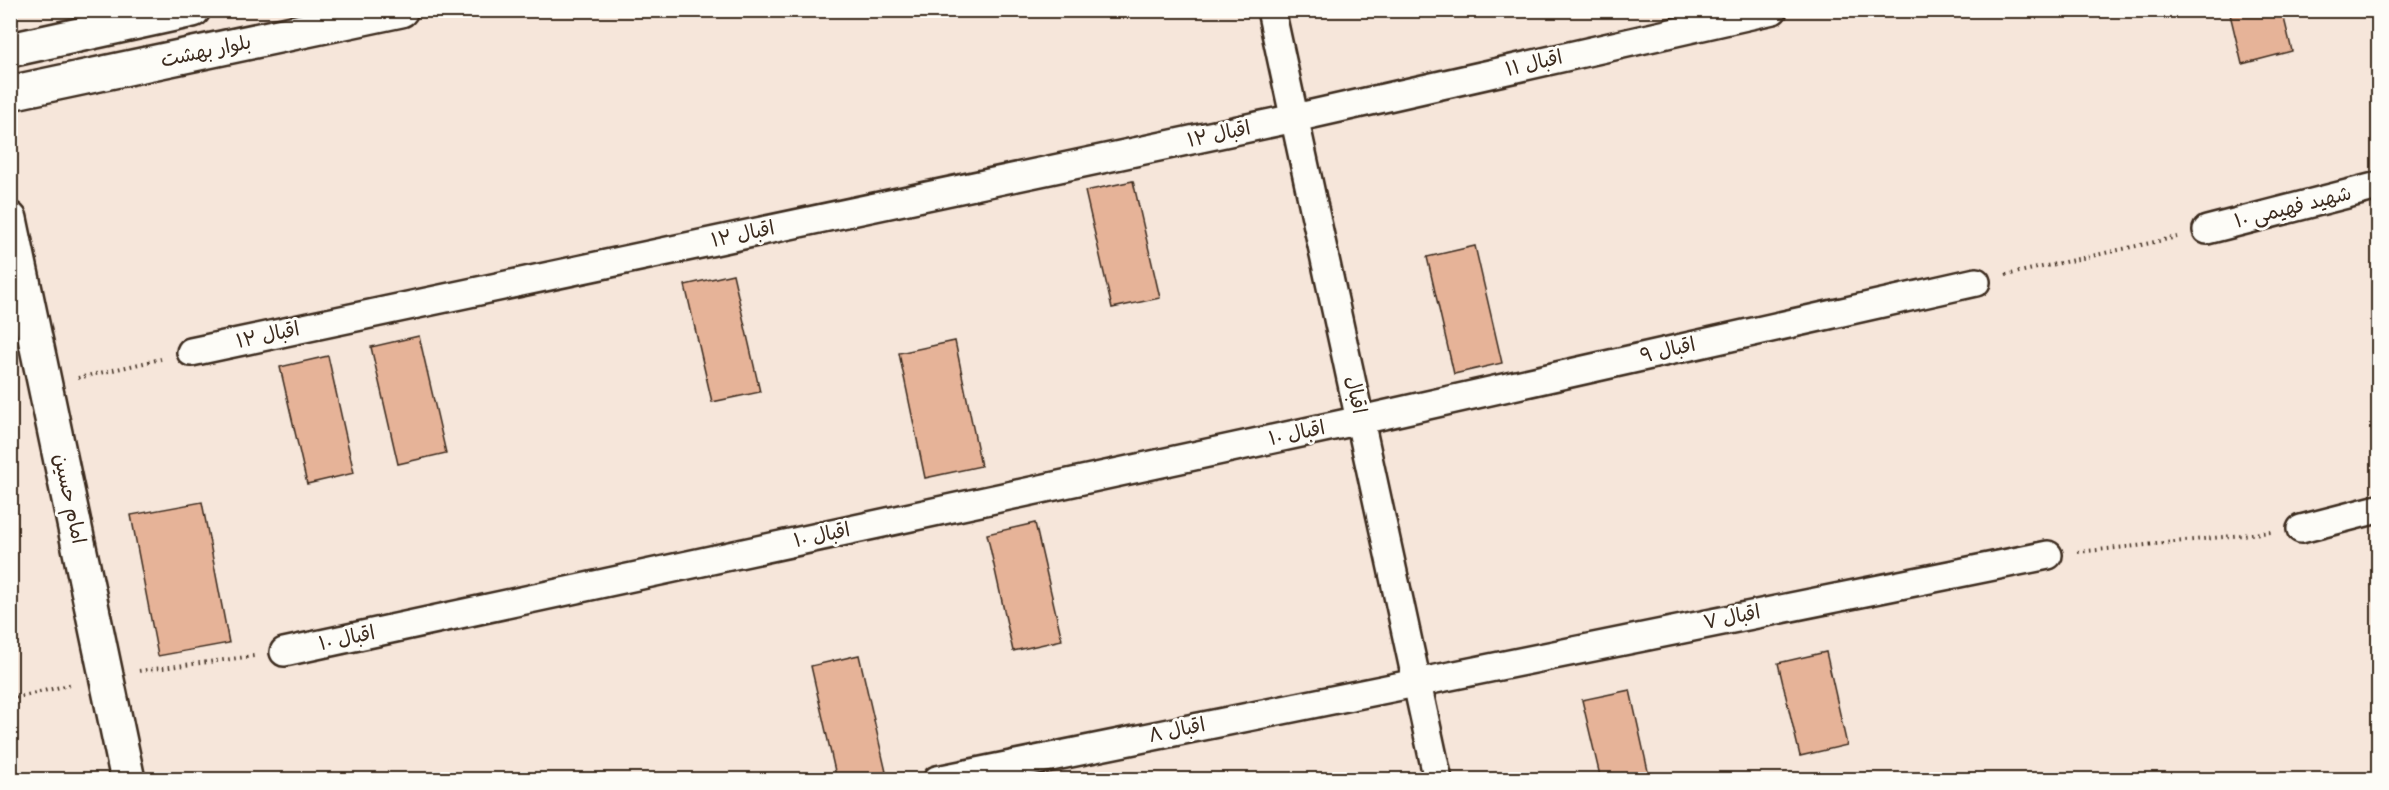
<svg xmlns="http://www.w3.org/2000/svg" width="2389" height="790" viewBox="0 0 2389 790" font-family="Mynerve,'Playpen Sans Arabic',sans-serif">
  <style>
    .building { fill: #e6b398; stroke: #3b2a1e; stroke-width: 1.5 }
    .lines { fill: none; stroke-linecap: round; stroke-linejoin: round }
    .minor-casing { stroke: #3b2a1e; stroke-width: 32 }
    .tertiary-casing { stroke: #3b2a1e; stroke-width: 38 }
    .secondary-casing { stroke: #3b2a1e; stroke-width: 38 }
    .path { stroke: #3b2a1e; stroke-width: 4; stroke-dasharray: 1.5 4.5; stroke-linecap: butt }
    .minor { stroke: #fdfcf7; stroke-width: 27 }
    .tertiary { stroke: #fdfcf7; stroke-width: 33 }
    .secondary { stroke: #fdfcf7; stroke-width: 33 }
    .labels { text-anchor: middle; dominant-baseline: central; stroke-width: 6; stroke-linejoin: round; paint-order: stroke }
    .street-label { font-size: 20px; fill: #3b2a1e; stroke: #fdfcf7 }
  </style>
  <rect width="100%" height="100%" fill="#f6e6da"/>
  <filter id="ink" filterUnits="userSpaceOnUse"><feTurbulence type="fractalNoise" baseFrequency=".0167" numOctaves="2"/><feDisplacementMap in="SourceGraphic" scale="12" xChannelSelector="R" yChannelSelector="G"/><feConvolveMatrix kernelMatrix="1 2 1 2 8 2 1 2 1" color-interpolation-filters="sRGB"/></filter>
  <g filter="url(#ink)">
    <g class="building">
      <path d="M2229 10H2282L2292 51 2242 64Z"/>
      <path d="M1133 181 1160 298 1112 308 1085 191Z"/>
      <path d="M1475 246 1502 363 1454 374 1427 257Z"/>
      <path d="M733 274 760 392 712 402 685 285Z"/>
      <path d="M419 336 446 453 398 464 371 347Z"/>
      <path d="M955 341 981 466 925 478 899 353Z"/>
      <path d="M328 356 354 473 307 484 280 367Z"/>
      <path d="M202 502 229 643 158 656 131 515Z"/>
      <path d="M1035 523 1062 640 1013 651 987 534Z"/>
      <path d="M1826 652 1847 745 1800 756 1778 663Z"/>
      <path d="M859 655 886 772 854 780H837L811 666Z"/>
      <path d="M1630 690 1650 780H1601L1582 700Z"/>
    </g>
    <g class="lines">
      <defs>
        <g id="minor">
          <path d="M1271 10 1438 780"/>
          <path d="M2207 230 2378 186"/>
          <path d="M191 352 1295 118 1773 10"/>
          <path d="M2301 529 2378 509"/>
          <path d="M284 652 1361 420 1976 282"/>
          <path d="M937 780 2048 555"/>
        </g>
        <g id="tertiary">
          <path d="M10 50 193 10"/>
          <path d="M10 93 401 10"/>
        </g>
        <path id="secondary" d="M10 219 128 780"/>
      </defs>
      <use href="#minor" class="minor-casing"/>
      <use href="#tertiary" class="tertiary-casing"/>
      <use href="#secondary" class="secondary-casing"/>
      <g class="path">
        <path d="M2006 275 2177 237"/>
        <path d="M78 378 161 359"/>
        <path d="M2078 552 2271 532"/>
        <path d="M139 671 254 656"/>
        <path d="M10 699 73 684"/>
      </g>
      <use href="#minor" class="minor"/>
      <use href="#tertiary" class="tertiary"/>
      <use href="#secondary" class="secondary"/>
    </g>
  </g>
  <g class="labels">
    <g class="street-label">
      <text transform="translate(206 52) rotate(-12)">بلوار بهشت</text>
      <text transform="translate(1534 64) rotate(-13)">اقبال ۱۱</text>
      <text transform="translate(1219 135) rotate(-12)">اقبال ۱۲</text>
      <text transform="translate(2293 208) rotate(-14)">شهید فهیمی ۱۰</text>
      <text transform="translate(743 235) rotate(-12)">اقبال ۱۲</text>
      <text transform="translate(268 336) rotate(-12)">اقبال ۱۲</text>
      <text transform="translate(1668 351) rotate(-13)">اقبال ۹</text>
      <text transform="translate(1355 395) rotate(78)">اقبال</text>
      <text transform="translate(1297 434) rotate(-12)">اقبال ۱۰</text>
      <text transform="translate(69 499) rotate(78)">امام حسین</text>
      <text transform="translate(822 536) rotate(-12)">اقبال ۱۰</text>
      <text transform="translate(1732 618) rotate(-11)">اقبال ۷</text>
      <text transform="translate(347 639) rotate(-12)">اقبال ۱۰</text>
      <text transform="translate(1177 731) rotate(-12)">اقبال ۸</text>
    </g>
  </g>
  <rect width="2389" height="790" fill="none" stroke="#fdfcf7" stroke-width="36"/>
  <rect x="18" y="18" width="2353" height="754" fill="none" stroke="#3b2a1e" stroke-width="2" filter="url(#ink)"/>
</svg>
